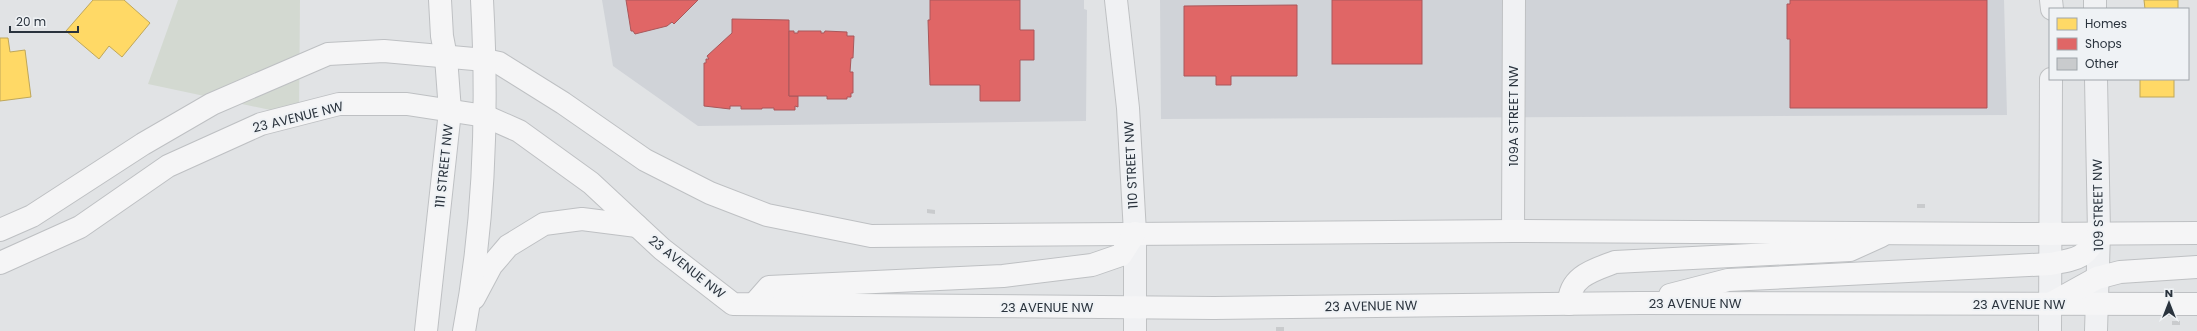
<svg xmlns="http://www.w3.org/2000/svg" width="2197" height="331" viewBox="0 0 2197 331" font-family="Poppins,sans-serif">
  <style>
    .built { fill: #d0d3d8 }
    .green { fill: #d3d9d1 }
    .homes { fill: #ffd966; stroke: #bfa75a }
    .shops { fill: #e06666; stroke: #a9575a }
    .building { fill: #c9cbcd }
    .lines { fill: none; stroke-linecap: round; stroke-linejoin: round }
    .minor-casing { stroke: #bfc1c3; stroke-width: 24 }
    .major-casing { stroke: #bec0c3; stroke-width: 24 }
    .minor { stroke: #f0f1f3; stroke-width: 22 }
    .major { stroke: #f5f5f6; stroke-width: 22 }
    .labels { text-anchor: middle; dominant-baseline: central; stroke-width: 4; stroke-linejoin: round; paint-order: stroke }
    .street-label { font-size: 13px; fill: #2a333d; stroke: #eff2f5 }
  </style>
  <rect width="100%" height="100%" fill="#e1e3e5"/>
  <g class="built">
    <path d="M602 0H1084V9L1087 10 1086 121 698 126 613 66Z"/>
    <path d="M1160 0H2004L2007 115 1161 119Z"/>
  </g>
  <path class="green" d="M178 0H300L299 116 148 84Z"/>
  <g class="homes">
    <path d="M93 0H124L150 23 122 57 109 46 99 59 66 31Z"/>
    <path d="M2144 0H2178V9H2145Z"/>
    <path d="M0 38H8L10 52 25 50 31 97 0 101Z"/>
    <rect x="2140" y="79" width="34" height="18"/>
  </g>
  <g class="shops">
    <path d="M626 0H698L674 24 672 22 667 26 635 34 633 31H631Z"/>
    <path d="M930 0H1020V30H1034V60H1020V101H980V85H930L928 20H930Z"/>
    <rect x="1332" y="0" width="90" height="64"/>
    <path d="M1790 0H1987V108H1790V39H1787V4H1790Z"/>
    <path d="M1297 5V76H1231V85H1216V76H1184V6Z"/>
    <path d="M732 19 789 20V96H798V107L795 106V110H774V108H762V109H741V106H730V109L704 106V63H706V59H709L707 56 732 33Z"/>
    <path d="M789 31H794V33H798V31H821V33H824L825 31 847 32V36H854L853 58H851L850 72H853V93H851V97H847V99H827V96H789Z"/>
  </g>
  <g class="building">
    <rect x="1917" y="204" width="8" height="4"/>
    <path d="M927 209 935 210V214L927 213Z"/>
    <rect x="2172" y="321" width="8" height="4"/>
    <rect x="1276" y="327" width="8" height="4"/>
  </g>
  <g class="lines">
    <defs>
      <g id="minor">
        <path d="M1116 0 1128 108 1135 233V331"/>
        <path d="M2051 0 2052 9"/>
        <path d="M2095 0V9"/>
        <path d="M1513 231 1514 0"/>
        <path d="M2050 331 2051 79"/>
        <path d="M2096 331 2099 233 2096 79"/>
      </g>
      <g id="major">
        <path d="M0 230 32 216 143 144 212 104 328 54 384 51 485 60 499 63 563 103 645 160 710 193 767 215 871 236 1513 231 2016 234 2197 233"/>
        <path d="M0 263 80 227 168 166 261 124 339 104H407L485 116 519 131 591 183 662 249 733 304 1214 308 1640 303 2197 304"/>
        <path d="M1670 295 1728 280 2050 264C2078 259 2085 259 2099 233"/>
        <path d="M474 298 491 266 508 246 544 224 582 219 637 226"/>
        <path d="M754 304 769 287 1003 276 1092 265 1121 255 1135 233"/>
        <path d="M1569 304C1569 276 1594 270 1615 262L1850 250 1881 236"/>
        <path d="M2050 304 2097 278 2120 272 2197 267"/>
        <path d="M426 331 450 111 446 57 442 36 440 0"/>
        <path d="M464 331C485 222 488 110 482 0"/>
      </g>
    </defs>
    <use href="#minor" class="minor-casing"/>
    <use href="#major" class="major-casing"/>
    <use href="#minor" class="minor"/>
    <use href="#major" class="major"/>
  </g>
  <g class="labels">
    <g class="street-label">
      <text transform="translate(1513 116) rotate(-90)">109A STREET NW</text>
      <text transform="translate(298 117) rotate(-14)">23 AVENUE NW</text>
      <text transform="translate(1131 165) rotate(-93)">110 STREET NW</text>
      <text transform="translate(444 166) rotate(-84)">111 STREET NW</text>
      <text transform="translate(2098 205) rotate(-91)">109 STREET NW</text>
      <text transform="translate(687 267) rotate(38)">23 AVENUE NW</text>
      <text x="1695" y="303">23 AVENUE NW</text>
      <text x="2019" y="304">23 AVENUE NW</text>
      <text transform="translate(1371 306) rotate(-1)">23 AVENUE NW</text>
      <text x="1047" y="307">23 AVENUE NW</text>
    </g>
  </g>
  <rect x="2049" y="8" width="140" height="72" fill="#eff2f5" stroke="#a0a6ab"/>
  <rect x="2057" y="18" width="20" height="12" fill="#ffd966" stroke="#a0a6ab"/>
  <text x="2085" y="28" font-size="12" fill="#2a333d">Homes</text>
  <rect x="2057" y="38" width="20" height="12" fill="#e06666" stroke="#a0a6ab"/>
  <text x="2085" y="48" font-size="12" fill="#2a333d">Shops</text>
  <rect x="2057" y="58" width="20" height="12" fill="#c9cbcd" stroke="#a0a6ab"/>
  <text x="2085" y="68" font-size="12" fill="#2a333d">Other</text>
  <g transform="translate(2169 303)" stroke="#eff2f5" stroke-width="3" paint-order="stroke">
  <path d="M0-3L7 15L0 10L-7 15Z" fill="#2a333d"/>
  <text y="-6" font-size="11" font-weight="bold" text-anchor="middle" fill="#2a333d">N</text>
  </g>
  <path d="M10 26v6h68v-6" fill="none" stroke="#2a333d" stroke-width="2"/>
  <text x="16" y="26" font-size="12" fill="#2a333d" stroke="#eff2f5" stroke-width="3" paint-order="stroke">20 m</text>
</svg>
